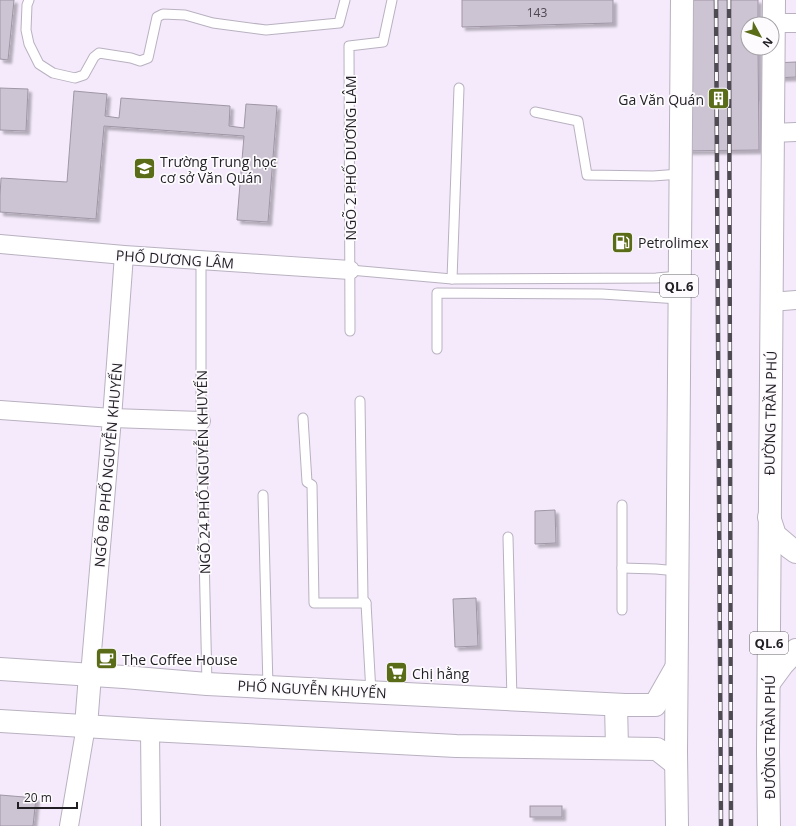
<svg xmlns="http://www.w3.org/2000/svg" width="796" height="826" viewBox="0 0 796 826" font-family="'Open Sans',sans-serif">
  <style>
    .building { fill: #ccc3d3; stroke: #9f96a5; filter: url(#shadow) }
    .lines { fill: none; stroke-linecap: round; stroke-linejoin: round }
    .service-casing { stroke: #b9b1c0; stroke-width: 11 }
    .minor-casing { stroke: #b9b1c0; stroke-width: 20 }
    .tertiary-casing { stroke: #b9b1c0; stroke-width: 24 }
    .secondary-casing { stroke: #b9b1c0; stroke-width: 24 }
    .trunk-casing { stroke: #b9b1c0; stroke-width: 24 }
    .service { stroke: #fff; stroke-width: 9 }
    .minor { stroke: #fff; stroke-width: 18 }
    .tertiary { stroke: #fff; stroke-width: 22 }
    .secondary { stroke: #fff; stroke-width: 22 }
    .trunk { stroke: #fff; stroke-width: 22 }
    .rail-casing { stroke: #4f4b53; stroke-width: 4.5 }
    .rail { stroke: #fdfbfe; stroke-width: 3; stroke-dasharray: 9; stroke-linecap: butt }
    .labels { text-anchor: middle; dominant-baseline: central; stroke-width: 3.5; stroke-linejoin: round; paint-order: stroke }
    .number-label { font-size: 12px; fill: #4c4750 }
    .shield { fill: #fdfbfe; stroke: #636065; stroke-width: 1 }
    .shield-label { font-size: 13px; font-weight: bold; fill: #211e24 }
    .poi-label { font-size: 14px; fill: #211e24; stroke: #fdfbfe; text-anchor: start }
    .street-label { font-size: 14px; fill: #211e24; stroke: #fdfbfe }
  </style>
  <defs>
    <filter id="shadow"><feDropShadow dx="3.5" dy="3.5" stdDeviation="1" flood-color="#0004"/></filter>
  </defs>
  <rect width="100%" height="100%" fill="#f4eafb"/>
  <g class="building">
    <path d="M0 0H14L8 60 0 59Z"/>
    <path d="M462 0H613V23L462 27Z"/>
    <path d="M680 0H758V24H748V48H758L759 150 681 151Z"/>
    <path d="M796 62V77L774 78 773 63Z"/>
    <path d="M0 88 28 89 26 131 0 130Z"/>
    <path d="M74 91 107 94 105 116 119 118 121 98 230 106 229 126 244 128 246 104 277 106 268 222 237 220 244 136 104 126 96 219 0 212V196L1 178 67 182Z"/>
    <path d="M555 510 556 543 535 544V511Z"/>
    <path d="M476 598 478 646 455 647 453 599Z"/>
    <path d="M0 795 36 798 33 826H0Z"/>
    <rect x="530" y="806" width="32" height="11"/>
  </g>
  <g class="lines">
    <defs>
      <g id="service">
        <path d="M29 0 27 5 26 30 29 44 39 64 53 73 75 78 84 75 94 57 99 53 131 58 140 61 148 58 157 17 163 14 185 15 213 23 266 30 339 23 345 0"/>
        <path d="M535 112 578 121 587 175 653 176 680 174"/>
        <path d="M201 261V421L207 684"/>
        <path d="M350 270 452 279 656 278 679 276"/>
        <path d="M452 279 459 88"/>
        <path d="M350 331 349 46 383 42 392 0"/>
        <path d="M437 349V293L602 294 679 299"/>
        <path d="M360 401 363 599 366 603 371 693"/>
        <path d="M303 418 307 482 312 485 314 603H366"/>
        <path d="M263 495 268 687"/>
        <path d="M508 537 512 700"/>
        <path d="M622 568 656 569 677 571"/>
        <path d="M622 610V505"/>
      </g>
      <g id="minor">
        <path d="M774 23H796"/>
        <path d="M772 133 796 132"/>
        <path d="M0 244 124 255 350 270"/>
        <path d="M771 302 796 300"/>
        <path d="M0 410 112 418 201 421"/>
        <path d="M90 675 112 418 124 255"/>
        <path d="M150 730 151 826"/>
        <path d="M69 826 86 726"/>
      </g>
      <g id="tertiary">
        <path d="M0 669 124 677 207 684 625 705H655L676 668"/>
        <path d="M616 705 617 748"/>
        <path d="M0 721 150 730 456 746 657 749 676 764"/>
        <path d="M86 726 90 675"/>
      </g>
      <g id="secondary">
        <path d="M769 517 775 535 789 547 796 552"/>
        <path d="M769 683 783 664 796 650"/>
      </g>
      <g id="trunk">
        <path d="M677 826 676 752 682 0"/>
        <path d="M769 826 768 752 774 0"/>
      </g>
    </defs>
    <use href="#service" class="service-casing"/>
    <use href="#minor" class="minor-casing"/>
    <use href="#tertiary" class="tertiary-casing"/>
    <use href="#secondary" class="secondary-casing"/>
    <use href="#trunk" class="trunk-casing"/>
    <use href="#service" class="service"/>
    <use href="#minor" class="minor"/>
    <use href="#tertiary" class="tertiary"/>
    <use href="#secondary" class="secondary"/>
    <use href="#trunk" class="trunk"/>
    <defs>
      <g id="rail">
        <path d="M716 0 721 826"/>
        <path d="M729 0 731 826"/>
      </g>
    </defs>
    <use href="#rail" class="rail-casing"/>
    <use href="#rail" class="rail"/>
  </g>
  <defs>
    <symbol id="building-square" viewBox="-11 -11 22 22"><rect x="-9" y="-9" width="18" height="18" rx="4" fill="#5b6c19" stroke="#fdfbfe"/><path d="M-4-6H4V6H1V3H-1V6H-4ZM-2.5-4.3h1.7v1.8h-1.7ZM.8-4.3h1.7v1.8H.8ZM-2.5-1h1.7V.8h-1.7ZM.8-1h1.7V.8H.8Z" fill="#fff"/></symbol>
    <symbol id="school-square" viewBox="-11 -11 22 22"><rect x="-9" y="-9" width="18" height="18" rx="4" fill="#5b6c19" stroke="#fdfbfe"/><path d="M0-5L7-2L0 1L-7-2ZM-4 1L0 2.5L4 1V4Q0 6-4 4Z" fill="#fff"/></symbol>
    <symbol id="fuel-square" viewBox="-11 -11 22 22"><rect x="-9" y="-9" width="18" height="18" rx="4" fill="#5b6c19" stroke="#fdfbfe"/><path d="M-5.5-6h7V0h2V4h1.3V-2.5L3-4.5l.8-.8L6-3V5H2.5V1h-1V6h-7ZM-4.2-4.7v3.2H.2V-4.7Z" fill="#fff"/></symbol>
    <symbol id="cafe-square" viewBox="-11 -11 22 22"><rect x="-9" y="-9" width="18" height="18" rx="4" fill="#5b6c19" stroke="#fdfbfe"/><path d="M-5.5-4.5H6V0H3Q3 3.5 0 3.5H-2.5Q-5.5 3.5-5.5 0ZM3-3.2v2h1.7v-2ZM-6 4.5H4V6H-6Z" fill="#fff"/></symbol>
    <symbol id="supermarket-square" viewBox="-11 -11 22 22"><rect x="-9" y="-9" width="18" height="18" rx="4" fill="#5b6c19" stroke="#fdfbfe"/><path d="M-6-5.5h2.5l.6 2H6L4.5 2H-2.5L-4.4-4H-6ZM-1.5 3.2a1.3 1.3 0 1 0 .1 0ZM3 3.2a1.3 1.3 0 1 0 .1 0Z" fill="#fff"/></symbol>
  </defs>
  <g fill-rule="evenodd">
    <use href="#building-square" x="706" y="86" width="25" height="25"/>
    <use href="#school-square" x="132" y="156" width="25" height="25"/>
    <use href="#fuel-square" x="610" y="230" width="25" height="25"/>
    <use href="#cafe-square" x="94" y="646" width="25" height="25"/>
    <use href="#supermarket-square" x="384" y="660" width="25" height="25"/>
  </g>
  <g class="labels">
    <g class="number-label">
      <text x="537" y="12">143</text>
    </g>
    <g class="shield">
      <rect x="660" y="275" width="38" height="22" rx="3"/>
      <rect x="750" y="632" width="38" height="22" rx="3"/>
    </g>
    <g class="shield-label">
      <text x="679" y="286">QL.6</text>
      <text x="769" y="643">QL.6</text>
    </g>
    <g class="poi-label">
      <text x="704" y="99" text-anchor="end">Ga Văn Quán</text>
      <text x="160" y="161">Trường Trung học<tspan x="160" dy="16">cơ sở Văn Quán</tspan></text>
      <text x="638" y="242">Petrolimex</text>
      <text x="122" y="659">The Coffee House</text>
      <text x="412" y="673">Chị hằng</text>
    </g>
    <g class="street-label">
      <text transform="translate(350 158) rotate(-90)">NGÕ 2 PHỐ DƯƠNG LÂM</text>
      <text transform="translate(175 259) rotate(4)">PHỐ DƯƠNG LÂM</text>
      <text transform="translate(770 413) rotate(-89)">ĐƯỜNG TRẦN PHÚ</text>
      <text transform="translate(108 465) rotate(-85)">NGÕ 6B PHỐ NGUYỄN KHUYẾN</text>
      <text transform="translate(203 472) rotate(-91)">NGÕ 24 PHỐ NGUYỄN KHUYẾN</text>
      <text transform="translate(312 689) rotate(3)">PHỐ NGUYỄN KHUYẾN</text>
      <text transform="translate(769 737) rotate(-90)">ĐƯỜNG TRẦN PHÚ</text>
    </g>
  </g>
  <g transform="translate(760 36) rotate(130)"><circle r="19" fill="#fdfbfe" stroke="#a5a3a7"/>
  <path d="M0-3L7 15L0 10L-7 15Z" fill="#5b6c19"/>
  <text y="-6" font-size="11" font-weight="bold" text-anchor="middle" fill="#211e24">N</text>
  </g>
  <path d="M18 802v6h59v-6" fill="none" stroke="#211e24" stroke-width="2"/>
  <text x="24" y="802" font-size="12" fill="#211e24" stroke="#fdfbfe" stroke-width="3" paint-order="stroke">20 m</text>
</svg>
